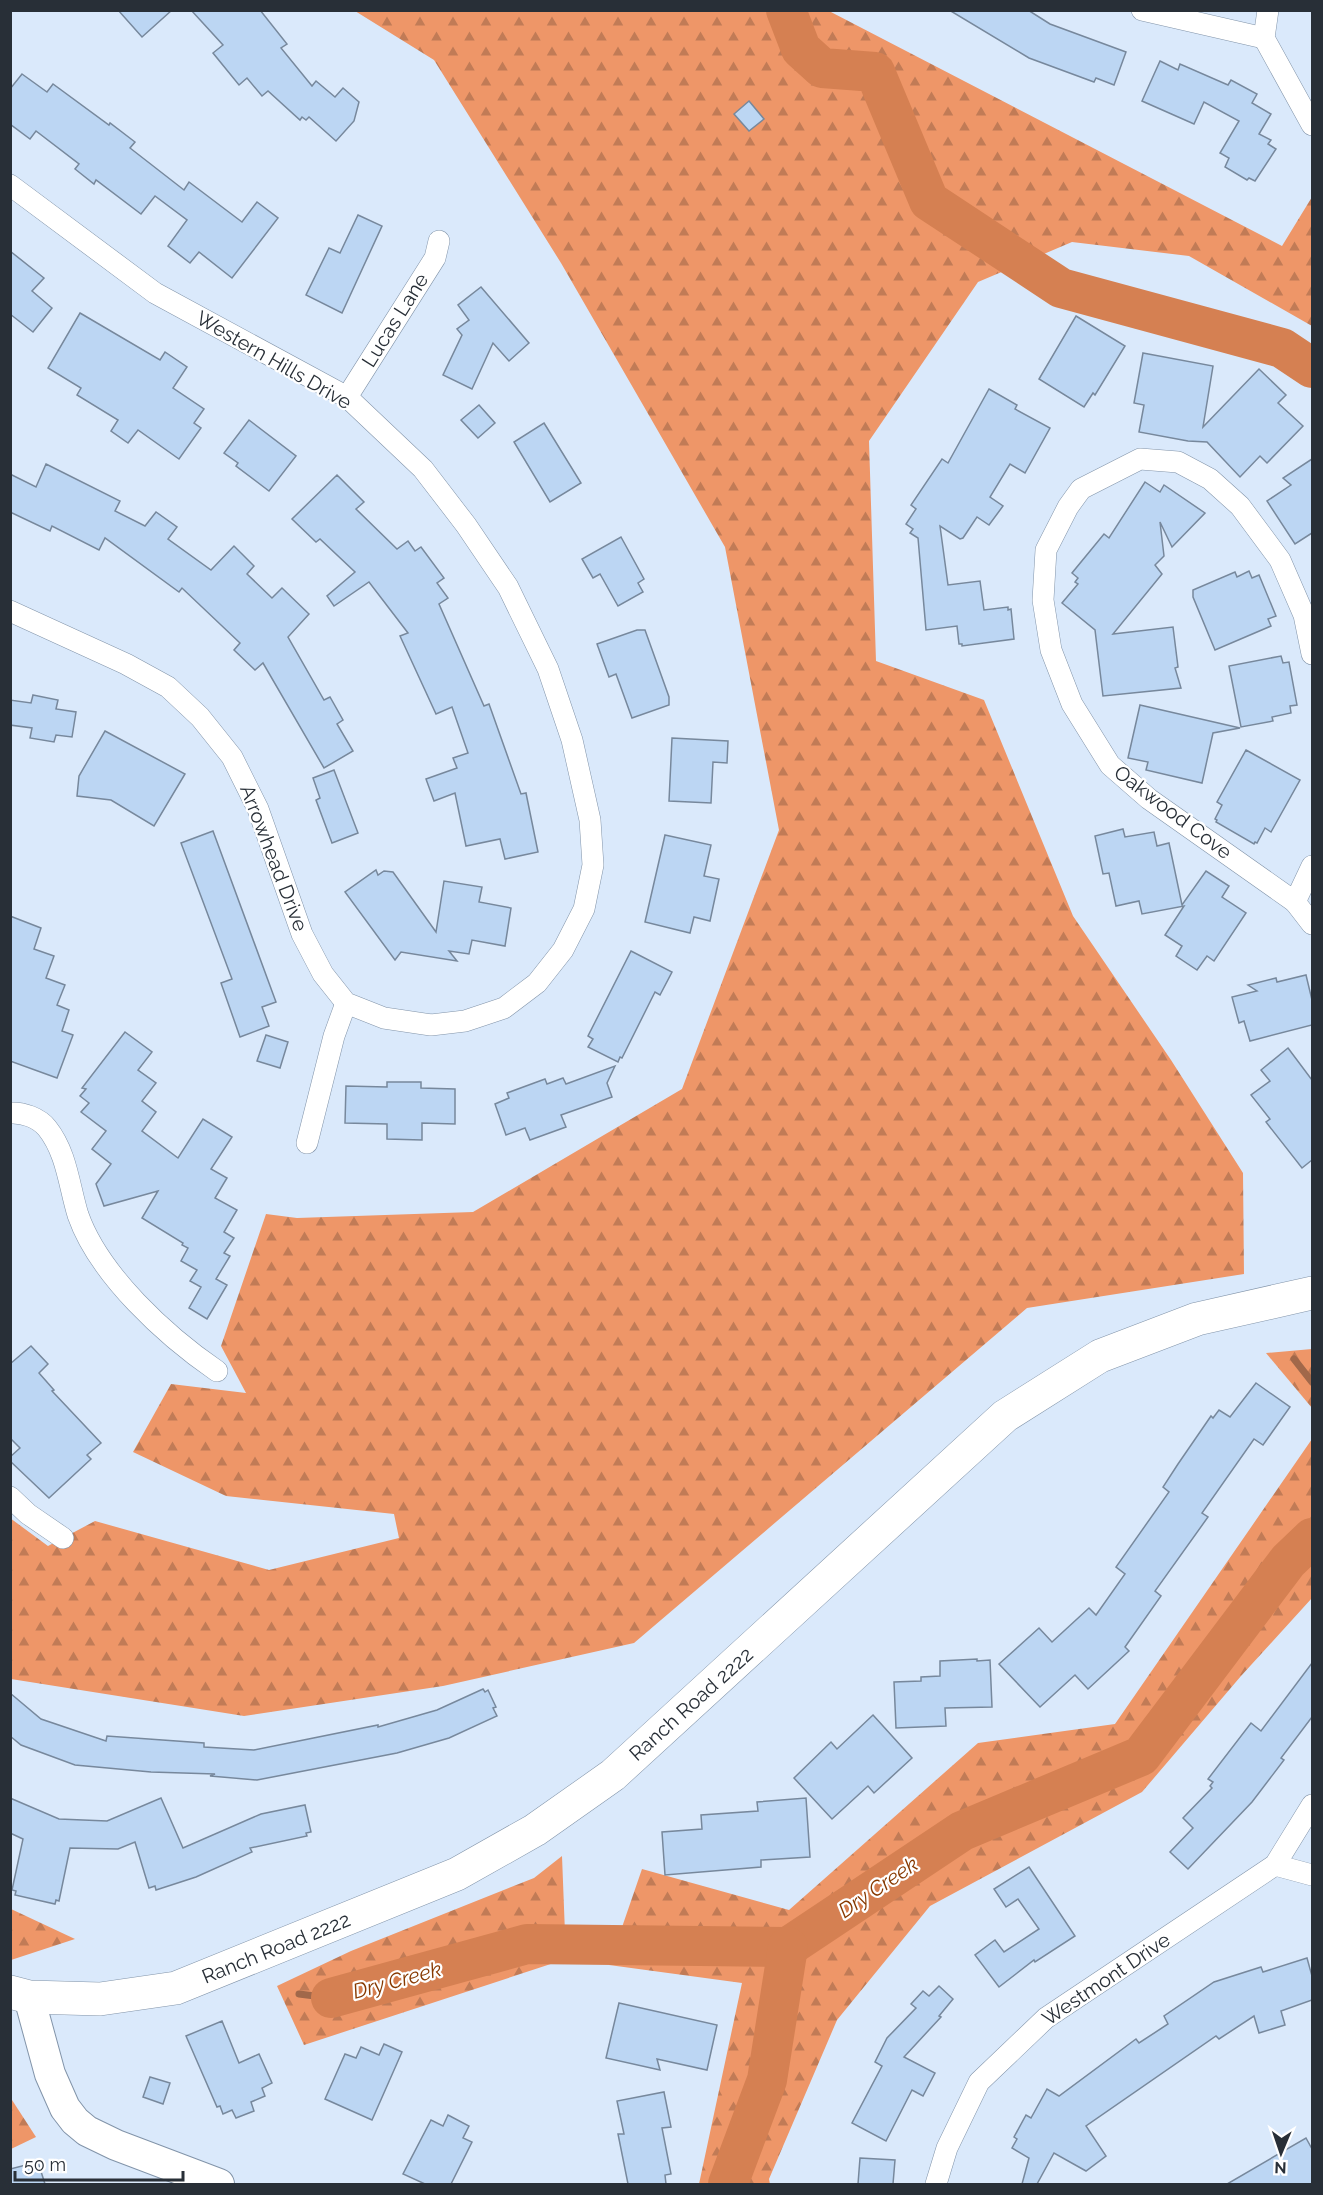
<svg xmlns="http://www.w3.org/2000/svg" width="1323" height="2195" viewBox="0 0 1323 2195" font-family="Raleway,sans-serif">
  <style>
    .forest { fill: url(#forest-firs) }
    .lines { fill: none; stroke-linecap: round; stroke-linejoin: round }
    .stream { stroke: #a1684a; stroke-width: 7 }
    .river { stroke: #d58052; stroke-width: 40 }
    .building { fill: #bcd6f3; stroke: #77889c; stroke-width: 1.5 }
    .street-casing { stroke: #8294a9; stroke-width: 22 }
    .secondary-casing { stroke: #8294a9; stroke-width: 32 }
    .primary-casing { stroke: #8294a9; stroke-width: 34 }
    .street { stroke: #fff; stroke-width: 21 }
    .secondary { stroke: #fff; stroke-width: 30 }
    .primary { stroke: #fff; stroke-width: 33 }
    .labels { text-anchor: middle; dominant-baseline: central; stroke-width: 4.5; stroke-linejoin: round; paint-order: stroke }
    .street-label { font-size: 20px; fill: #282f37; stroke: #fff }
    .water-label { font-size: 21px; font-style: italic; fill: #873900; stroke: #fff }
  </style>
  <defs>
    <pattern id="forest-firs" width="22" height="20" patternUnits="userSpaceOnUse" patternTransform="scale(1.5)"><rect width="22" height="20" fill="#ee9668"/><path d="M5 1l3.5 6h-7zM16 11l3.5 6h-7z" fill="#c17b56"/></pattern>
  </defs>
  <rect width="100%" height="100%" fill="#dae9fb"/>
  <g class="forest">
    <path d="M355 11H829L1282 246 1312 197V326L1189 256 1072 242 978 282 869 441 876 661 984 700 1073 916 1171 1060 1243 1173 1244 1274 1027 1308 634 1643 443 1686 244 1716 11 1679 10 1518 48 1546 95 1521 269 1570 399 1538 394 1514 226 1496 133 1452 171 1384 246 1393 221 1346 266 1214 297 1218 473 1212 682 1089 779 830 725 547 561 263 434 60Z"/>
    <path d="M1312 1349V1408L1266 1353Z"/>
    <path d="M1312 1439V1598L1241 1676 1142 1792 930 1906 837 2020 769 2179 770 2184H699L742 1983 609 1965 642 1869 789 1910 978 1743 1115 1724Z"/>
    <path d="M562 1856 566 1959 304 2045 277 1986 351 1951 534 1878Z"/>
    <path d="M10 1909H11L75 1939 11 1960Z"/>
    <path d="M11 2100H12L36 2137 11 2149Z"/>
  </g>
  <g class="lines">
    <g class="stream">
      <path d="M1294 1359 1312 1382"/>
      <path d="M299 1994 331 1998"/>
    </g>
    <g class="river">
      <path d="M786 10 801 49 822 68 875 72 929 201 1061 288 1282 348 1312 368"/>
      <path d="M331 1998 527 1944 788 1947 962 1831 1141 1756 1288 1561 1312 1538"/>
      <path d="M728 2184 767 2080 788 1947"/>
    </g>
  </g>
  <g class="building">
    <path d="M118 10H172L142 37Z"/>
    <path d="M191 10H260L287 44 281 48 312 86 316 81 335 97 343 88 359 102 354 121 336 141 309 117 306 120 302 117 300 120 268 91 262 96 247 78 239 85 213 53 223 45Z"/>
    <path d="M949 10H1028L1050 24 1126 52 1114 85 1096 78 1094 82 1029 58Z"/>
    <path d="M1160 61 1178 70 1180 64 1228 85 1231 80 1257 94 1252 103 1271 114 1259 134 1271 140 1268 144 1276 149 1255 181 1249 178 1247 180 1225 167 1229 158 1220 153 1239 121 1204 102 1194 124 1142 101Z"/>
    <path d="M22 74 47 92 53 84 109 125 110 123 135 142 130 148 184 190 189 182 242 222 257 202 278 218 232 278 199 252 190 263 168 246 187 220 155 196 141 214 96 180 94 184 75 169 79 164 36 131 30 139 10 124V89Z"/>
    <path d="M749 101 764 119 749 131 734 114Z"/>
    <path d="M358 215 382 226 342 313 306 295 329 248 340 253Z"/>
    <path d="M10 251 44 278 32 291 52 308 33 332 10 314Z"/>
    <path d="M481 287 529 343 509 361 493 343 472 389 443 375 462 335 457 329 469 320 458 305Z"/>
    <path d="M80 313 160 360 165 352 187 367 173 388 204 409 194 423 201 428 179 459 138 430 128 443 111 431 118 420 77 395 81 388 48 368Z"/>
    <path d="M1076 316 1125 346 1095 395 1093 393 1084 407 1039 379Z"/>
    <path d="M1143 353 1213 366 1203 427 1259 369 1286 395 1278 403 1303 426 1267 463 1260 456 1240 477 1207 442 1188 441 1139 432 1144 405 1134 403Z"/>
    <path d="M989 389 1017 405 1015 409 1050 428 1025 473 1010 464 990 497 1003 506 989 525 977 517 963 538 960 539 940 526 948 585 980 581 984 610 1008 607V610L1011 609 1014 639 962 646V644H959L957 626 926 630 918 538 910 533 913 529 906 524 916 509 911 505 942 459 948 463Z"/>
    <path d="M479 405 495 423 478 438 461 420Z"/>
    <path d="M249 420 296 456 269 491 236 466 238 463 224 453Z"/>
    <path d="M544 423 581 483 550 502 514 442Z"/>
    <path d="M1312 459V533L1295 544 1267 501 1291 485 1283 478Z"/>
    <path d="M46 464 120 501 115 511 145 526 156 512 177 527 168 539 211 570 234 546 254 566 247 574 272 598 282 588 309 614 288 637 324 700 330 697 343 720 337 724 353 751 324 768 263 663 255 670 234 650 240 643 182 588 179 592 105 538 99 550 52 526 50 531 10 512V474L36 487Z"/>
    <path d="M337 475 364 502 356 509 397 549 408 541 415 551 421 547 444 578 437 583 448 598 439 604 484 706 489 704 521 794 526 793 538 852 505 859 500 839 466 846 455 793 434 801 426 779 457 768 453 758 468 753 452 707 436 714 400 636 408 633 369 582 334 606 327 596 355 572 320 539 316 542 292 519Z"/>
    <path d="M1145 482 1160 492 1164 485 1205 513 1172 547 1160 522 1164 556 1155 565 1162 574 1113 634 1173 627 1178 667 1175 668 1181 688 1103 696 1095 630 1062 603 1078 584 1075 582 1078 578 1072 573 1104 534 1109 538Z"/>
    <path d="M621 537 644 579 638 583 643 592 618 606 600 574 593 578 582 559Z"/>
    <path d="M1249 571 1252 578 1259 575 1276 616 1268 619 1271 626 1215 650 1193 597V590L1235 572 1237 577Z"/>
    <path d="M637 630H645L669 697V705L632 718 616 674 609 677 597 644Z"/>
    <path d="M1281 656 1283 663 1289 662 1297 705 1290 706 1291 713 1272 717 1273 721 1241 727 1229 666Z"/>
    <path d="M33 695 58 700 56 709 76 712 72 737 56 735 54 742 30 738 32 728 10 725V700L31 703Z"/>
    <path d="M1140 705 1240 728 1213 733 1202 783 1146 770 1148 762 1128 758Z"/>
    <path d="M105 731 185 774 154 826 111 800 77 796 79 776Z"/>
    <path d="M672 738 728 741 727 763 713 762 711 803 669 801Z"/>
    <path d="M1246 750 1300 780 1271 832 1265 828 1257 843 1255 842 1254 844 1216 822 1217 820 1215 819 1222 805 1217 802Z"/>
    <path d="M334 770 358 833 332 843 316 800 320 798 313 778Z"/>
    <path d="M1123 829 1125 837 1154 832 1157 846 1169 843 1182 905 1206 871 1229 886 1222 897 1246 913 1214 961 1207 956 1197 970 1176 956 1182 946 1165 935 1184 906 1142 914 1139 901 1116 906 1109 873 1103 874 1095 836Z"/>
    <path d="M213 831 276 1002 262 1007 269 1026 240 1037 221 983 232 979 181 843Z"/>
    <path d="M665 835 711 845 704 876 719 879 710 921 694 917 690 933 645 922Z"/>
    <path d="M376 870 378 875 384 871 393 872 436 932 444 881 482 887 479 902 511 908 505 946 472 940 469 954 449 951 457 961 401 952 395 960 345 892Z"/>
    <path d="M10 916 41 928 34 949 54 956 46 978 65 985 57 1005 69 1010 62 1031 73 1035 57 1078 10 1061Z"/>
    <path d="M631 951 672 972 660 995 655 992 622 1058 620 1057 618 1062 588 1047 593 1039 588 1036Z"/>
    <path d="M1306 975 1312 1000V1025L1250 1041 1244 1021 1239 1023 1232 997 1257 991 1248 985 1276 978 1277 982Z"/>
    <path d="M125 1032 152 1052 138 1070 156 1083 142 1101 156 1112 142 1131 178 1158 203 1119 232 1137 211 1169 227 1178 215 1198 237 1210 224 1232 234 1238 224 1253 230 1256 216 1279 227 1285 207 1319 189 1308 201 1287 190 1281 197 1270 181 1261 188 1248 182 1245 183 1243 142 1218 158 1191 104 1206 96 1184 111 1164 92 1149 106 1131 81 1112 89 1103 80 1096 86 1089 82 1088Z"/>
    <path d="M266 1035 288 1042 280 1068 257 1061Z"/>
    <path d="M1288 1048 1312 1080V1160L1302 1168 1266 1122 1270 1119 1251 1095 1270 1081 1261 1070Z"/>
    <path d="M615 1066 607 1083 612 1097 561 1115 566 1127 530 1140 525 1128 506 1135 495 1104 509 1098 507 1093 545 1079 547 1084 563 1078 566 1084Z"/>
    <path d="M387 1082H421V1088L455 1089V1124L422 1123V1140L387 1139V1124L345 1123 346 1086 387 1087Z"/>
    <path d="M31 1346 48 1364 39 1373 54 1390 52 1391 101 1443 87 1455 91 1459 49 1498 10 1461V1457L20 1448 10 1438V1364Z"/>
    <path d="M1256 1383 1290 1407 1263 1445 1254 1439 1202 1513 1208 1517 1155 1591 1161 1596 1125 1647 1129 1651 1088 1689 1075 1675 1040 1707 999 1664 1039 1628 1052 1642 1089 1608 1096 1615 1125 1574 1116 1567 1169 1492 1163 1487 1178 1464 1211 1416 1213 1418 1219 1410 1230 1417Z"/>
    <path d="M977 1659V1661L990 1660 992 1707 945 1708 946 1726 896 1728 894 1682 921 1681V1677L940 1676V1661Z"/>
    <path d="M1312 1663V1717L1281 1758 1284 1760 1252 1802 1188 1869 1170 1852 1193 1828 1183 1818 1212 1788 1210 1786 1213 1782 1208 1779 1251 1723 1261 1731Z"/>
    <path d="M483 1689 485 1692 488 1690 496 1707 493 1708 497 1716 449 1738 397 1753 257 1780 210 1776 215 1774 151 1772 75 1765 21 1745 10 1736V1693L41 1719 106 1741 107 1736 204 1743V1747L254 1750 378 1725V1727L437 1710Z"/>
    <path d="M873 1715 912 1758 874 1793 868 1786 832 1819 794 1778 831 1742 837 1749Z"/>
    <path d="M10 1798 59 1819 107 1821 161 1798 183 1848 261 1814 305 1805 311 1832 306 1833 307 1836 250 1848 252 1852 196 1877 156 1890 155 1886 149 1888 135 1842 118 1849 70 1848 59 1901 56 1900 55 1904 15 1895 16 1891 12 1890 23 1839 10 1833Z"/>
    <path d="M806 1798 810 1857 761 1860V1867L665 1875 662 1832 702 1829 701 1815 758 1811 757 1802Z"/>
    <path d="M1029 1867 1075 1936 1035 1962 1034 1960 999 1987 975 1955 995 1940 1004 1952 1039 1929 1018 1899 1006 1907 994 1889Z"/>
    <path d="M1307 1958 1312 1976V2000L1281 2011 1285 2025 1259 2033 1254 2016 1219 2039 1216 2036 1086 2126 1106 2156 1086 2171 1054 2153 1037 2184H1022L1029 2158 1012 2148 1017 2139 1014 2137 1026 2115 1031 2118 1047 2089 1059 2096 1136 2039 1139 2043 1168 2024 1164 2016 1214 1982 1261 1967 1263 1972Z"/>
    <path d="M939 1986 953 1999 939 2016 941 2017 904 2057 935 2073 923 2096 912 2090 886 2141 852 2123 882 2066 875 2062 887 2038 916 2008 911 2004 923 1991 929 1996Z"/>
    <path d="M619 2003 717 2025 707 2070 657 2059 660 2070 606 2058Z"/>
    <path d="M222 2021 239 2063 259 2054 272 2083 262 2088 265 2096 251 2102 254 2111 236 2118 232 2110 223 2114 220 2106 217 2107 186 2036Z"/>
    <path d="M384 2044 402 2052 372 2120 325 2099 345 2054 356 2058 361 2047 379 2055Z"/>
    <path d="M150 2077 170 2083 163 2104 143 2097Z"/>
    <path d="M664 2092 671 2127 662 2128 671 2174 665 2175 666 2184H628L618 2134H624L617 2101Z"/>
    <path d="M448 2115 469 2126 463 2138 472 2142 451 2184H425L403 2174 431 2120 443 2126Z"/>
    <path d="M1306 2138 1312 2149V2184H1227Z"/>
    <path d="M860 2158 895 2160 893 2184H858Z"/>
    <path d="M38 2162 45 2184H10V2169Z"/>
  </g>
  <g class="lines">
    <defs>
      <g id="street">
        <path d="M1142 10 1264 38"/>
        <path d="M1268 10 1264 38 1312 125"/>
        <path d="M10 185 155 293 347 397 423 469 466 525 508 587 548 669 572 740 590 820 593 865 584 909 563 950 537 983 504 1008 465 1021 431 1025 384 1018 346 1003 323 974 302 934 258 809 232 757 200 717 168 687 126 664 10 611"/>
        <path d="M347 397 435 258 439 241"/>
        <path d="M1312 654 1304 615 1280 560 1240 506 1210 479 1178 462 1140 459 1081 489 1068 507 1046 550 1043 600 1051 650 1072 704 1110 765 1149 799 1295 902 1312 866"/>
        <path d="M1295 902 1312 924"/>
        <path d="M10 1113C23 1112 39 1118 47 1128 67 1153 69 1186 78 1215 99 1275 166 1336 217 1371"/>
        <path d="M307 1143 334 1036 346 1003"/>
        <path d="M10 1497 28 1514 63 1538"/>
        <path d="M1275 1865 1312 1875"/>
        <path d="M936 2184 947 2148 979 2082 1046 2018 1275 1865 1312 1805"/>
      </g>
      <path id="secondary" d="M29 1997 50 2074 65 2108 75 2121 87 2131 116 2145 219 2184"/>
      <path id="primary" d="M10 1992 29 1997 100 1999 176 1988 457 1874 535 1830 613 1775 1005 1416 1100 1356 1197 1319 1312 1293"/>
    </defs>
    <use href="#street" class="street-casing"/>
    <use href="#secondary" class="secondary-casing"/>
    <use href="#primary" class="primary-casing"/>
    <use href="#street" class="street"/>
    <use href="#secondary" class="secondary"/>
    <use href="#primary" class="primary"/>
  </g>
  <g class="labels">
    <g class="street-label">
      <text transform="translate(395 320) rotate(-58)">Lucas Lane</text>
      <text transform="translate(274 360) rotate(30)">Western Hills Drive</text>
      <text transform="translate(1173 812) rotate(37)">Oakwood Cove</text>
      <text transform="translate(274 858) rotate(69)">Arrowhead Drive</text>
      <text transform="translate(691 1704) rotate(-42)">Ranch Road 2222</text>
      <text transform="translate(276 1948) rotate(-22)">Ranch Road 2222</text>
      <text transform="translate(1106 1979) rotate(-34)">Westmont Drive</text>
    </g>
    <g class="water-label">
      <text transform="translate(878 1887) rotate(-34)">Dry Creek</text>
      <text transform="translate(397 1980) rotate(-15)">Dry Creek</text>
    </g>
  </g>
  <rect width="1323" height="2195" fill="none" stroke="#282f37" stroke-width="24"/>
  <g transform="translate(1281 2153) rotate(182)" stroke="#ffffff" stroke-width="4.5" paint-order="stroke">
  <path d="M0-4.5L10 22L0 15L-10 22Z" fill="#282f37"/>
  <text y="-9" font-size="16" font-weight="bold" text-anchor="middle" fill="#282f37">N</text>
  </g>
  <path d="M15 2171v9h168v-9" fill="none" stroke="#282f37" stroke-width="3"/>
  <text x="24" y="2171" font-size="18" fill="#282f37" stroke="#ffffff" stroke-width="4.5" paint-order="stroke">50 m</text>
</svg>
